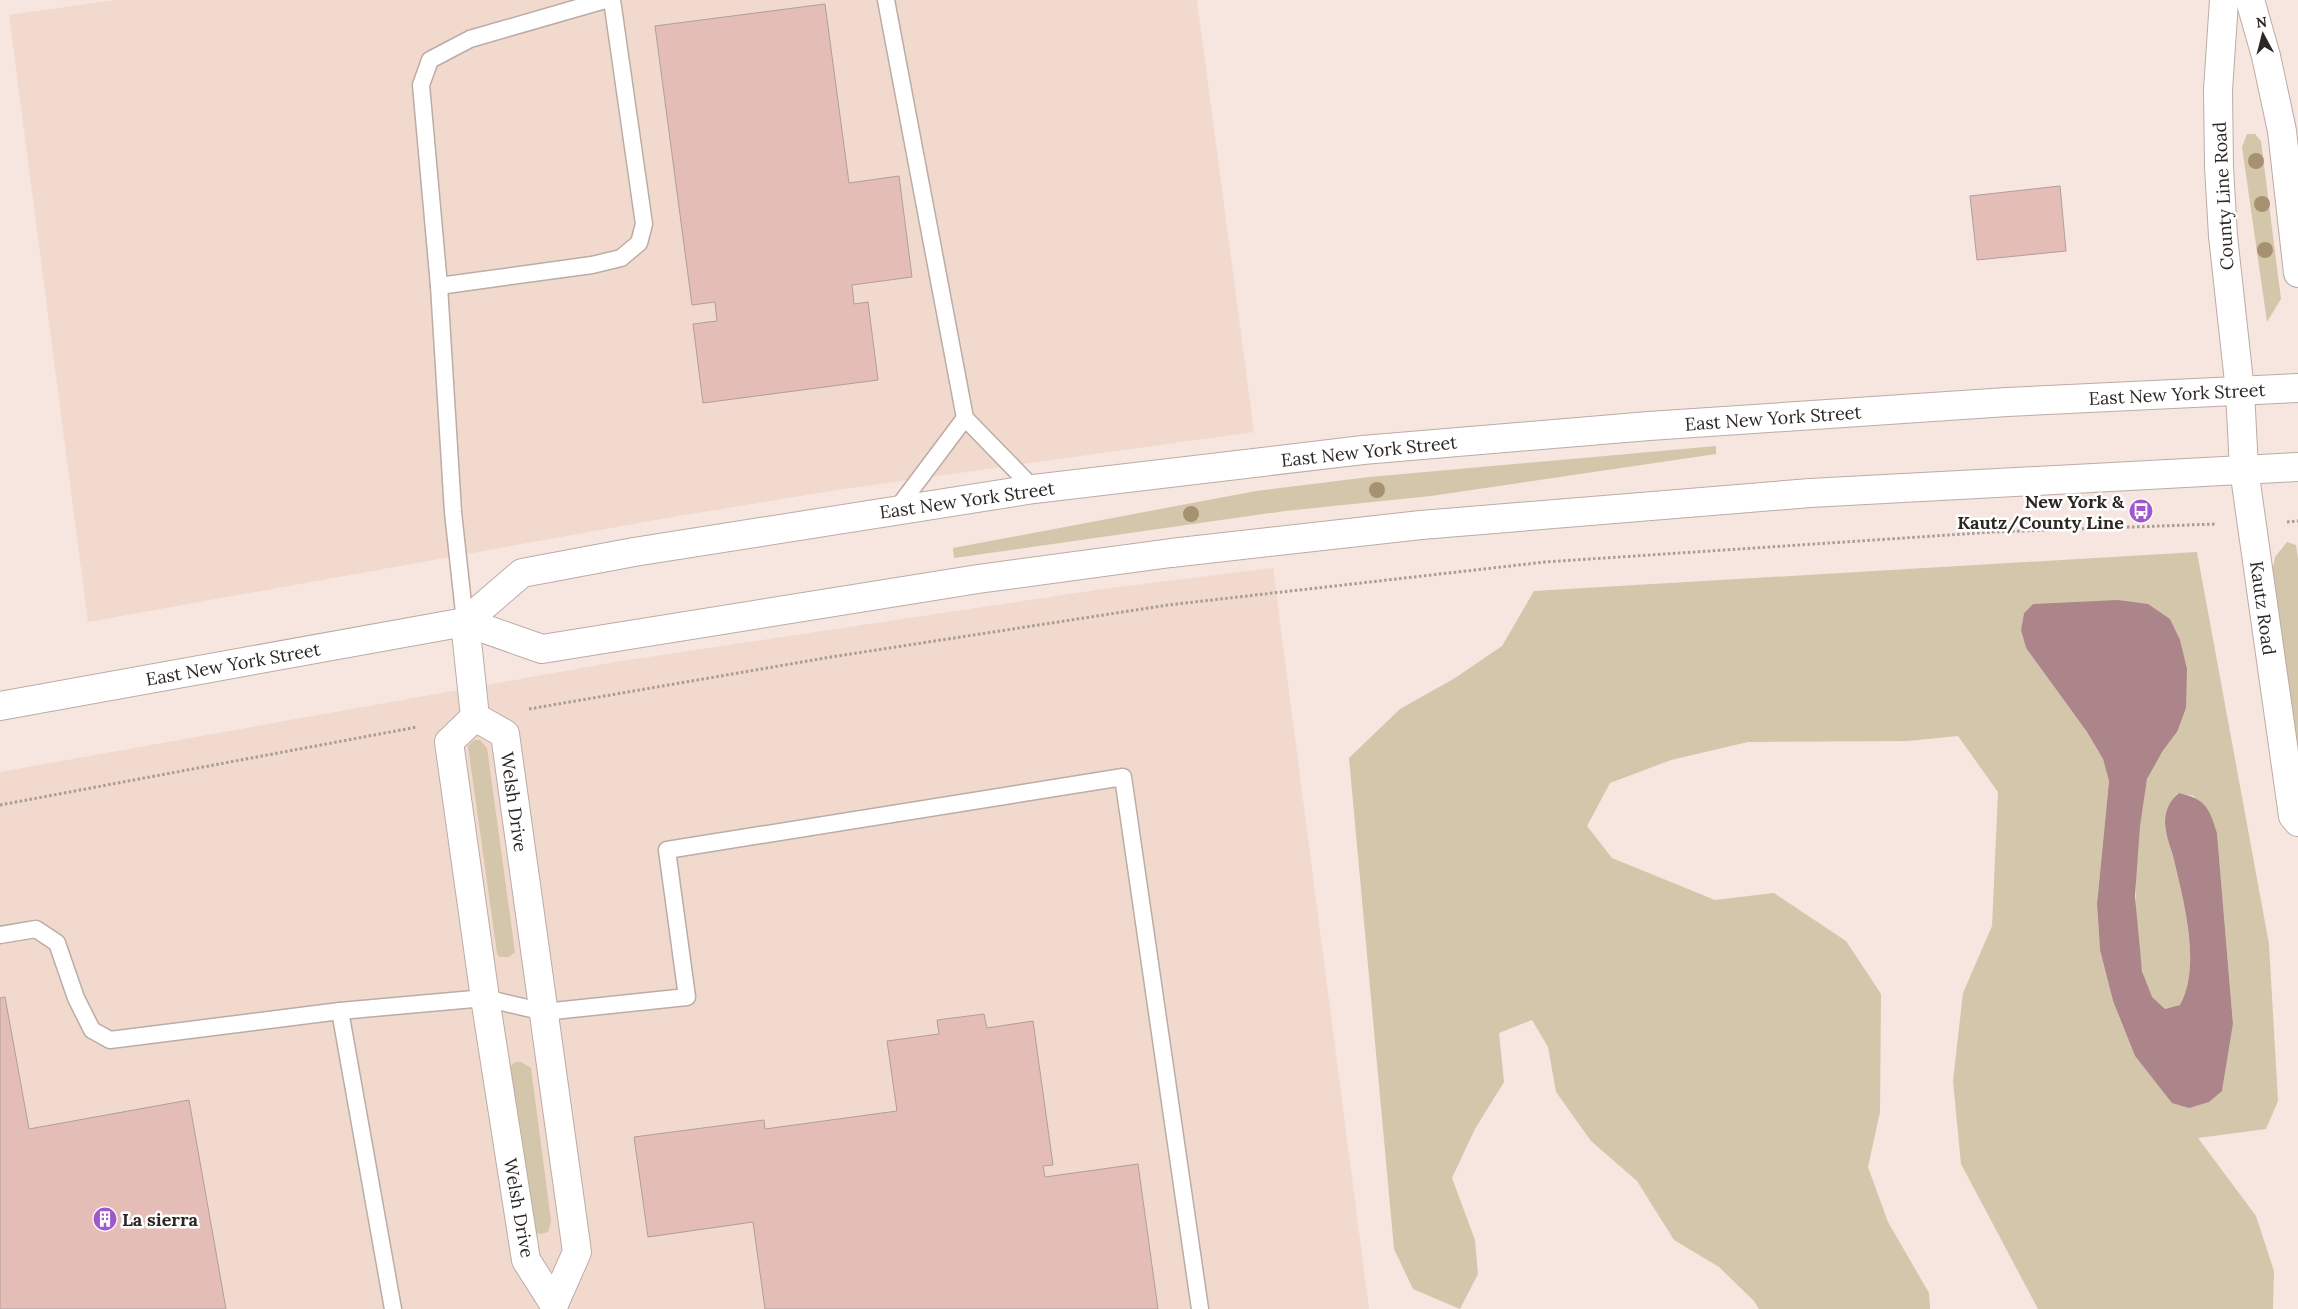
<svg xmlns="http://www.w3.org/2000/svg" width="2298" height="1309" viewBox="0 0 2298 1309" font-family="Lora,serif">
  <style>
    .built { fill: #f1d9ce }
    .green { fill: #d4c6ab; fill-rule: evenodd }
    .water { fill: #ac858b }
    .building { fill: #e5bdb7; stroke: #af9e9c }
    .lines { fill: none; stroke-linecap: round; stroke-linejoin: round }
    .lane-casing { stroke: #bbaca5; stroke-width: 19 }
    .street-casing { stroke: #bbaca5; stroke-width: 30 }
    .primary-casing { stroke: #bbaca5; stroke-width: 30 }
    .path { stroke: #a89c97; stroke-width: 3; stroke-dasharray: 2.5 2.5; stroke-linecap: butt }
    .lane { stroke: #fff; stroke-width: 16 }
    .street { stroke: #fff; stroke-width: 28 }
    .primary { stroke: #fff; stroke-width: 28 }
    .tree { fill: #a69270 }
    .labels { text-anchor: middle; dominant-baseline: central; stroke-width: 5; stroke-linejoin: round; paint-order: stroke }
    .street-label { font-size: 18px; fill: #2d2724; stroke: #fff }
    .poi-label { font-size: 18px; font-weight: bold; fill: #2d2724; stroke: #fff; text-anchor: end }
  </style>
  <rect width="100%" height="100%" fill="#f6e6df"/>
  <g class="built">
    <path d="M116 0H1197L1254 432 844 489 678 516 88 622 9 15Z"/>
    <path d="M1273 568 1369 1309H0V772L621 661 1103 589Z"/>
  </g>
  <g class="green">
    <path d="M2247 134H2255L2261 141 2281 299 2267 322 2242 147Z"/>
    <path d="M1716 446V454L1431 496 1285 511 954 558 953 548 1256 491 1369 477Z"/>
    <path d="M2287 542 2296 545 2298 559V789L2271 578 2275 557Z"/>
    <path d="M2197 552 2269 944 2278 1101 2266 1129 2198 1138 2256 1216 2274 1271 2273 1309H2038L1961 1164 1953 1081 1963 993 1992 926 1998 792 1958 736 1908 741 1748 742 1671 760 1610 783 1587 826 1612 858 1715 900 1774 893 1846 941 1881 994 1880 1112 1868 1167 1888 1222 1929 1293 1930 1309H1759L1754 1301 1719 1267 1674 1240 1637 1181 1591 1141 1556 1092 1548 1047 1532 1020 1499 1033 1504 1082 1475 1129 1452 1178 1475 1240 1478 1274 1460 1309 1413 1289 1394 1249 1349 758 1400 709 1455 678 1502 646 1534 591ZM2033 604H2050L2177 732C2167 746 2152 763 2147 780 2134 825 2129 955 2151 996 2154 1001 2161 1005 2165 1009L2180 1006C2202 965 2183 899 2173 856 2170 846 2165 833 2165 823 2165 811 2170 800 2178 793L2194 796 2217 833 2233 1024 2222 1091 2172 1102 2135 1056 2113 1001 2100 950 2097 904 2109 781 2103 759 2087 732 2026 648 2021 630 2024 613Z"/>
    <path d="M474 740H480L487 748 515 952 509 957H499L497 953 468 746Z"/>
    <path d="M515 1062H521L531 1068 551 1221 548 1232 541 1234 534 1232 531 1226 511 1074V1066Z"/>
  </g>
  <path class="water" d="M2118 600 2148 604 2170 619 2180 640 2187 669 2186 708 2177 732 2162 752 2147 779 2140 826 2135 896 2142 971 2152 997 2165 1009 2180 1005C2202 965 2183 899 2173 856 2170 846 2165 833 2165 822 2165 810 2170 800 2179 793 2206 799 2209 808 2217 833L2233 1024 2222 1091 2209 1102 2189 1108 2172 1103 2135 1056 2113 1001 2100 950 2097 904 2109 781 2103 759 2087 732 2026 648 2021 630 2024 613 2033 604Z"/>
  <g class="building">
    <path d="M825 4 849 183 899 176 912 277 852 285 854 304 868 302 878 380 703 403 693 324 717 321 715 302 692 305 655 26Z"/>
    <path d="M2060 186 2066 251 1977 260 1970 196Z"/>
    <path d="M5 997 29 1129 189 1100 226 1309H0V998Z"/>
    <path d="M984 1014 987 1028 1033 1021 1053 1165 1043 1166 1045 1177 1138 1164 1158 1309H765L753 1222 648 1237 634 1137 764 1120 765 1129 897 1111 887 1041 939 1034 937 1020Z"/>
  </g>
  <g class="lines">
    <defs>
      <g id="lane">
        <path d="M886 0 965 418 1034 489"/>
        <path d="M439 286 592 265 621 258 639 243 644 224 612 0"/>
        <path d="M896 510 965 418"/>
        <path d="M465 622 453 512 439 286 421 85 430 60 470 39 605 0"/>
        <path d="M0 935 36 929 57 943 76 998 92 1030 110 1040 340 1011 485 998 544 1012 687 997 667 850 1123 777 1200 1309"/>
        <path d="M340 1011 393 1309"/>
      </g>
      <g id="street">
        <path d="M2224 0 2218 90 2219 167 2223 236 2240 391 2244 469 2293 816 2298 822"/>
        <path d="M2250 0 2266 56 2282 131 2298 273"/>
        <path d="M465 622 475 717"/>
        <path d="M475 717 505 734 577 1252 554 1304"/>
        <path d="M475 717 449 742 485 998 526 1260 554 1304"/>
      </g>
      <g id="primary">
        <path d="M465 622 522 573 634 552 1034 489 1363 450 1649 426 2007 402 2298 388"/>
        <path d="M0 706 465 622 542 649 978 579 1171 553 1421 525 1810 493 2298 467"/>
      </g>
    </defs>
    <use href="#lane" class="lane-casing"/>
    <use href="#street" class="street-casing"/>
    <use href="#primary" class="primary-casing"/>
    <g class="path">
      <path d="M2287 522 2298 521"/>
      <path d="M529 709 831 657 1168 605 1545 562 1994 532 2216 524"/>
      <path d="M0 805 417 727"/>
    </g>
    <use href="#lane" class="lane"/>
    <use href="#street" class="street"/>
    <use href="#primary" class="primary"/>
  </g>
  <g class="tree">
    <circle cx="2256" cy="161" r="8"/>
    <circle cx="2262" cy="204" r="8"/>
    <circle cx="2265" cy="250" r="8"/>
    <circle cx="1377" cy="490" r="8"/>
    <circle cx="1191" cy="514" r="8"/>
  </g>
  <defs>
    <symbol id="bus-disc" viewBox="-11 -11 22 22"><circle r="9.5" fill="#a057ca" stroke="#fff"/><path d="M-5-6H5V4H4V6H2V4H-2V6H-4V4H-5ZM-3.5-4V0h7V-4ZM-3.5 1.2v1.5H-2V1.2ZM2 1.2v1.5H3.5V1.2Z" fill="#fff"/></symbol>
    <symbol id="building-disc" viewBox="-11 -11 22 22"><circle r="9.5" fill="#a057ca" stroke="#fff"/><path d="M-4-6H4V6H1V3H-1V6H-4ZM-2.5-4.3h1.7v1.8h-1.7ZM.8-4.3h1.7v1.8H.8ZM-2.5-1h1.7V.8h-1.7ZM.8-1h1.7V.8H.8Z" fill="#fff"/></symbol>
  </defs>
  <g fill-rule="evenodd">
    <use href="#bus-disc" x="2127" y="497" width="28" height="28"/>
    <use href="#building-disc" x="91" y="1205" width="28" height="28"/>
  </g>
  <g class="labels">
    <g class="street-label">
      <text transform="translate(2223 196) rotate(-93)">County Line Road</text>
      <text transform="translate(2177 394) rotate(-3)">East New York Street</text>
      <text transform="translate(1773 418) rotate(-4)">East New York Street</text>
      <text transform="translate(1369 451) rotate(-6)">East New York Street</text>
      <text transform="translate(967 500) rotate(-8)">East New York Street</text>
      <text transform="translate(2263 608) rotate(82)">Kautz Road</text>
      <text transform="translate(233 664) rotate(-10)">East New York Street</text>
      <text transform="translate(514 802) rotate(82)">Welsh Drive</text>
      <text transform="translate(519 1208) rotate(80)">Welsh Drive</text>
    </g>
    <g class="poi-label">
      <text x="2124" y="501">New York &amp;<tspan x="2124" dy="21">Kautz/County Line</tspan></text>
      <text x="122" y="1219" text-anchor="start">La sierra</text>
    </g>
  </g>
  <g transform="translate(2263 35) rotate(353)" stroke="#ffffff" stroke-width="4" paint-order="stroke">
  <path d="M0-4L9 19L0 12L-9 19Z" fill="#2d2724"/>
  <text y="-8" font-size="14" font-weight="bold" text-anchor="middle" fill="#2d2724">N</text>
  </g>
</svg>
